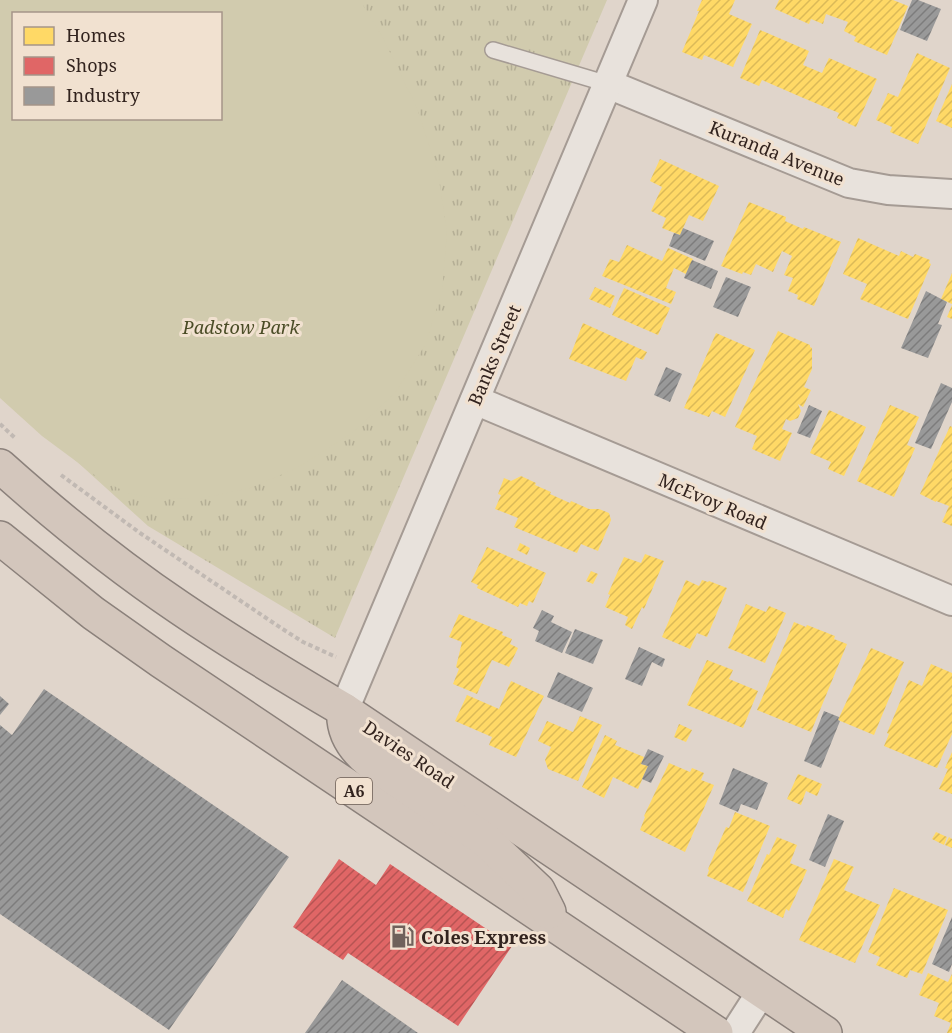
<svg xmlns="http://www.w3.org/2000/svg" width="952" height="1033" viewBox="0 0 952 1033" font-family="'Noto Serif',serif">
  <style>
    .park { fill: url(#park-tufts); fill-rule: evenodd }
    .garden { fill: #d1cbae; fill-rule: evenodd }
    .homes { fill: url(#homes-hatch) }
    .shops { fill: url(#shops-hatch) }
    .industry { fill: url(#industry-hatch) }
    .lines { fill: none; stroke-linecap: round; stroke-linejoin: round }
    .lane-casing { stroke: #a59b94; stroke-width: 18 }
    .street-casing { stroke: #a59b94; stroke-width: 32 }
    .highway-casing { stroke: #8b817b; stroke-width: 36 }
    .path { stroke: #c1b9b3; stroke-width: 4; stroke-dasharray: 4.5 3; stroke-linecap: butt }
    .lane { stroke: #e8e2dc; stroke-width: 15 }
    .street { stroke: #e8e2dc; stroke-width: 28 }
    .highway { stroke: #d3c6bc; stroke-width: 33 }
    .labels { text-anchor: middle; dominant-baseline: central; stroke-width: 6; stroke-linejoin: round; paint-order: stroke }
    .shield { fill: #f1e1d0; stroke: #6b5c53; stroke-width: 1.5 }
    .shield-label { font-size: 16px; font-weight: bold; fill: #32231e }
    .street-label { font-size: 18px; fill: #32231e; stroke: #f1e1d0 }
    .park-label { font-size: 18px; font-style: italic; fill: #4a4c26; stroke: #f1e1d0 }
    .poi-label { font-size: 18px; font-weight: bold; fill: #32231e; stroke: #f1e1d0; text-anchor: start }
  </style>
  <defs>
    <pattern id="park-tufts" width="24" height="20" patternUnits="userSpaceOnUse" patternTransform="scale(1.5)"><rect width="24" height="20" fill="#d1cbae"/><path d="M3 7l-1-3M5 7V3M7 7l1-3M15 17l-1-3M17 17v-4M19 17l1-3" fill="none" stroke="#b4ae95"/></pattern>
    <pattern id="homes-hatch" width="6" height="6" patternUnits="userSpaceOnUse" patternTransform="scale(1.5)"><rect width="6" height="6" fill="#ffd966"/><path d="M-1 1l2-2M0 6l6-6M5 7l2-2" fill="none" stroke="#dbba58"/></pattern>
    <pattern id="shops-hatch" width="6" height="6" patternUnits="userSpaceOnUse" patternTransform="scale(1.5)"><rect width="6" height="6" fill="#e06666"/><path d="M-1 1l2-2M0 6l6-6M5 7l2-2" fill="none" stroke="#b65453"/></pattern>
    <pattern id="industry-hatch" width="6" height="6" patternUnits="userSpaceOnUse" patternTransform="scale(1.5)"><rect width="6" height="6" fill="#999"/><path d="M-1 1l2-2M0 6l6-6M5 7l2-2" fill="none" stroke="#7d7c7c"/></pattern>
  </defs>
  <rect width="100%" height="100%" fill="#e0d5cb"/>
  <path class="park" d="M0 0H607L335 638 148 526 0 392ZM14 14H220V118H14Z"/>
  <path class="garden" d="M0 0H358L363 5 383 38 417 108 438 173 447 232 442 292 425 345 395 393 352 433 297 468 250 488 204 498 158 499 128 493 100 479 42 436 0 398ZM14 14H220V118H14Z"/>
  <g class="homes">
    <path d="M702 0H735L729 14 752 24 733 67 704 55 702 60 682 52 699 11H697Z"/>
    <path d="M779 0H893L908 6 887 55 854 41 856 37 844 31 848 22 826 14 823 24 811 19 809 24 775 9Z"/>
    <path d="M760 30 809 51 803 65 822 73 829 58 877 79 856 127 837 118 839 113 801 97 762 80 759 86 740 78Z"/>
    <path d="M917 53 950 68 918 144 890 132 892 127 876 120 888 93 898 97Z"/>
    <path d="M952 84V128L936 121Z"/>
    <path d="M660 159 719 186 703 221 689 215 680 235 662 228 666 218 651 211 662 187 650 181Z"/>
    <path d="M749 202 786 217 785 221 803 229 804 227 841 242 814 306 797 299 798 295 788 291 793 278 784 275 792 256 782 251 773 272 756 264 751 275 743 272 742 274 721 266Z"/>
    <path d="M858 238 899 256 901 251 913 257 915 254 930 260 929 263 931 264 908 319 860 299 867 284 843 274Z"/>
    <path d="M627 245 662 261 668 248 693 259 686 274 674 268 666 288 676 292 671 304 602 276 610 259 619 262Z"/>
    <path d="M952 273V304L941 299Z"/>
    <path d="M595 287 615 296 610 308 589 299Z"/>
    <path d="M624 288 670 308 658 335 612 315Z"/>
    <path d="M952 305V319L947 317Z"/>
    <path d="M583 323 647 352 643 360 636 357 626 381 569 359Z"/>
    <path d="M778 331 810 345V347L812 348V369L804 387 811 390 803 407 798 404 801 411 798 418 790 421 786 419 782 429 792 433 780 461 752 449 757 436 735 427Z"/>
    <path d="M716 333 755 350 725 417 712 411 709 417 684 408Z"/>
    <path d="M890 405 919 417 907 445 915 448 894 497 857 481Z"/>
    <path d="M829 410 866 427 844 476 828 469 831 462 810 453Z"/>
    <path d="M950 426 952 427V526L942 522 949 506 936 501V502L920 494Z"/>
    <path d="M521 476 536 483 535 485 551 492 550 494 570 503 571 501 589 509H599L609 513 611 520 598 551 581 544 577 553 514 527 518 518 495 509 501 495 498 494 504 478 511 481Z"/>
    <path d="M520 543 530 548 527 555 517 550Z"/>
    <path d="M487 547 546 573 533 603 529 601 527 606 520 603 518 607 477 588 478 585 471 582Z"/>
    <path d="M645 554 664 561 644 609 642 607 632 629 625 625 628 617 605 607 610 595 608 594 624 557 641 563Z"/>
    <path d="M591 571 598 574 593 584 586 581Z"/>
    <path d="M686 580 699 586 702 580 708 582 709 581 727 588 707 637 697 633 690 649 662 637Z"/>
    <path d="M746 604 766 612 769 606 786 613 765 663 728 648Z"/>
    <path d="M459 614 503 632 502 635 512 639 510 644 518 648 509 667 492 660 477 694 453 684 459 669 456 667 462 642 449 637Z"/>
    <path d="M794 622 806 627 807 625 835 636 834 639 847 644 811 732 757 710Z"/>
    <path d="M871 648 904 662 874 735 838 720Z"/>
    <path d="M707 660 733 670 729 679 758 691 743 728 687 705Z"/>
    <path d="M931 664 952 673V734L937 768 884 746 889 734 887 733 909 680 922 686Z"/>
    <path d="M511 681 544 696 516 757 489 745 492 737 455 721 467 695 499 709Z"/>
    <path d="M580 716 602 725 578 781 548 769 545 760 551 747 538 741 547 721 573 732Z"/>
    <path d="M679 724 692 730 686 742 674 737Z"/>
    <path d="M605 735 617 741 615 745 644 757 641 764 648 766 638 789 613 777 604 798 582 787Z"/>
    <path d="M952 752V794L939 789 948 769 945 768Z"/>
    <path d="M669 763 690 772 692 768 704 773 701 780 714 785 685 852 640 830 645 817 644 816Z"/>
    <path d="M798 774 822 784 817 796 806 791 801 805 787 799Z"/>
    <path d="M735 812 770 826 743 892 707 876 709 870 708 869 726 827 729 828Z"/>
    <path d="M936 832 947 837 944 845 932 839Z"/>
    <path d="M777 837 797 845 790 863 807 870 789 911 786 909 783 918 747 901 767 854 769 855Z"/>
    <path d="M949 837 952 839V848L945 845Z"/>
    <path d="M834 859 854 867 844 890 880 905 855 963 799 940Z"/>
    <path d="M894 888 948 910 922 974 910 970 907 978 876 965 880 957 868 952Z"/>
    <path d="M928 973 948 982 952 974V1033H947L951 1023 934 1016 939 1003 919 995Z"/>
  </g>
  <path class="shops" d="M339 859 376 885 390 864 512 946 458 1026 348 953 343 960 293 927Z"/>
  <g class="industry">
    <path d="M912 0H918L941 9 927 41 900 30Z"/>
    <path d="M683 228 714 241 705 261 669 246 674 233 680 235Z"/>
    <path d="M692 260 718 271 711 289 684 278Z"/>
    <path d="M726 277 751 287 738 317 713 307Z"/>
    <path d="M926 291 947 302 938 324 942 325 928 358 901 348Z"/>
    <path d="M666 367 682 374 670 402 654 395Z"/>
    <path d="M941 383 952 388V402L931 449 915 443Z"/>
    <path d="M809 405 822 411 810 438 797 433Z"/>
    <path d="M542 610 554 616 551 622 572 632 562 653 535 641 539 631 533 628Z"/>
    <path d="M575 629 603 640 593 664 565 653Z"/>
    <path d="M639 647 665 659 662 667 652 662 642 686 625 679Z"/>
    <path d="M558 672 593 688 582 712 547 697Z"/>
    <path d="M44 689 289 857 169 1030 0 914V725L12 735Z"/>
    <path d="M0 696 9 704 0 715Z"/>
    <path d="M824 711 839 717 838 720 840 721 821 768 804 761Z"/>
    <path d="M648 749 664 756 651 783 642 779 648 766 641 764Z"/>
    <path d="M733 768 768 783 757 810 741 804 738 812 719 804Z"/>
    <path d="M828 814 844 821 825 867 809 860Z"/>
    <path d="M952 917V964L949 972 932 964Z"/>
    <path d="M342 980 418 1033H305Z"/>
  </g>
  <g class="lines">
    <defs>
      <path id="lane" d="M493 50 608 84"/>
      <g id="street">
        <path d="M608 84 849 183 888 190 952 194"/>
        <path d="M475 400 952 601"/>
        <path d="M344 710 643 0"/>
        <path d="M735 1033 762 991"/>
      </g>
      <g id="highway">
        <path d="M0 466C57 517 116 565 180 608 233 644 288 677 344 710L825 1033"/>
        <path d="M0 538 93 613 161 661 716 1033"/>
        <path d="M344 710C342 732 353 748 370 762L484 839 538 890 549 912"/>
      </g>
    </defs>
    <use href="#lane" class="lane-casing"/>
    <use href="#street" class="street-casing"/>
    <use href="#highway" class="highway-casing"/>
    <g class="path">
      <path d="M0 424 15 438"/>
      <path d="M61 475 140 533 281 628 303 642 336 657"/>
    </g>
    <use href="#lane" class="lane"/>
    <use href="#street" class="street"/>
    <use href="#highway" class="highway"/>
  </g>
  <defs>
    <symbol id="fuel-bare" viewBox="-9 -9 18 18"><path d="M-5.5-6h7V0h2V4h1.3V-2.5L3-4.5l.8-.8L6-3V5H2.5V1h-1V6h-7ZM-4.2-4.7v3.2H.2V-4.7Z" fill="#6f615b" stroke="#f1e1d0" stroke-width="2.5" paint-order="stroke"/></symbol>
  </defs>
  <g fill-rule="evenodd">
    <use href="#fuel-bare" x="386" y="920" width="33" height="33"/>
  </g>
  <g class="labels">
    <rect class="shield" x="336" y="778" width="36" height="26" rx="4.5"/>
    <g class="shield-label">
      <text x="354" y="791">A6</text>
    </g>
    <g class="street-label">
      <text transform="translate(777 153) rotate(22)">Kuranda Avenue</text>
      <text transform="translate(494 355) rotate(-67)">Banks Street</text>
      <text transform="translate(713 501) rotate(23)">McEvoy Road</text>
      <text transform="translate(409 754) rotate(34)">Davies Road</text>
    </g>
    <g class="park-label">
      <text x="241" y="327">Padstow Park</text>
    </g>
    <g class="poi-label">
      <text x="421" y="937">Coles Express</text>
    </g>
  </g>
  <rect x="12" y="12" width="210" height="108" fill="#f1e1d0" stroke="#a59589" stroke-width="1.5"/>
  <rect x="24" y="27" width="30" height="18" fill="#ffd966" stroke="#a59589" stroke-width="1.5"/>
  <text x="66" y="42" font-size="18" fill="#32231e">Homes</text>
  <rect x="24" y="57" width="30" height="18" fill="#e06666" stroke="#a59589" stroke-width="1.5"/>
  <text x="66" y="72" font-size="18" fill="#32231e">Shops</text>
  <rect x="24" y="87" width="30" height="18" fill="#999999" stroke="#a59589" stroke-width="1.5"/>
  <text x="66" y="102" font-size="18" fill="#32231e">Industry</text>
</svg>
